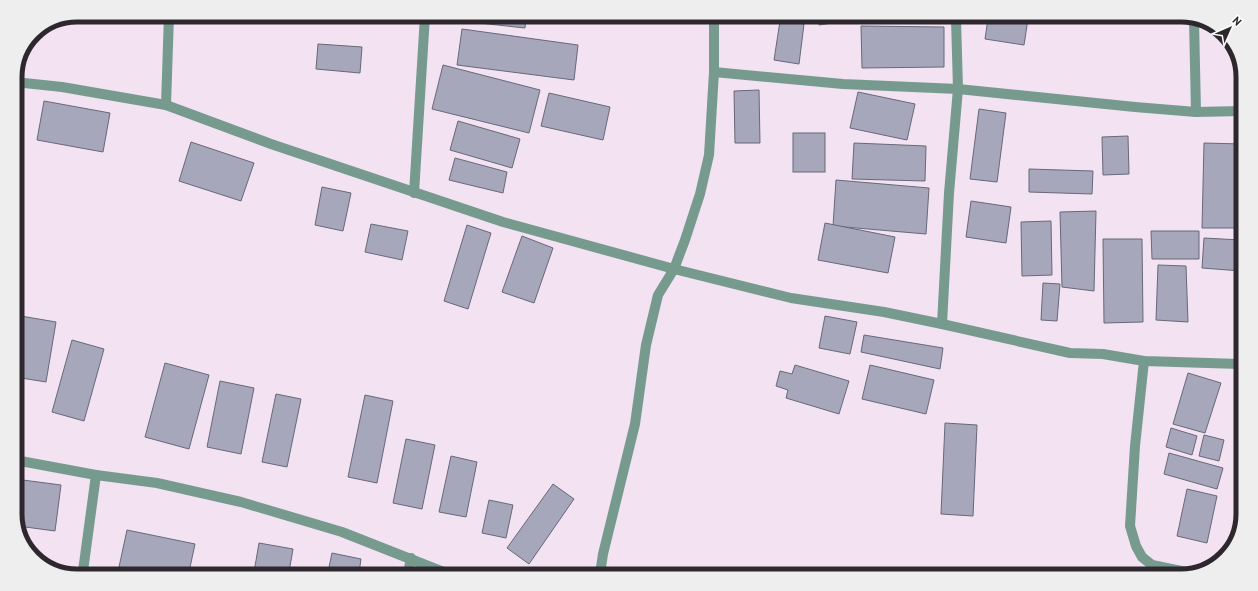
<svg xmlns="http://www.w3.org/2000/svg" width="1258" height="591" viewBox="0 0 1258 591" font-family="'PT Sans',sans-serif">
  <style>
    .building { fill: #a6a7ba; stroke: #676879 }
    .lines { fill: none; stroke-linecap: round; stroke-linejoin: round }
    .minor { stroke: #779a8e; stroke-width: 10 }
    .rim { fill: none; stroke: #2e282e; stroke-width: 5 }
  </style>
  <rect width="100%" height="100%" fill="#f2e2f2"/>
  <g class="building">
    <path d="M461 17H526L525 28 461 21Z"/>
    <path d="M818 18H859V19L819 25Z"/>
    <path d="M902 18 931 19V22L902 23Z"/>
    <path d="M988 19H1028L1024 45 985 39Z"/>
    <path d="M780 21 804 24 799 64 774 60Z"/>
    <path d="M861 26 944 27V67L862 68Z"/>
    <path d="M462 29 578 45 574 80 457 65Z"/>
    <path d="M318 44 362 47 360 73 316 69Z"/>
    <path d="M443 65 540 90 529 133 432 109Z"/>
    <path d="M759 90 760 143H735L734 91Z"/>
    <path d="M858 92 915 104 907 140 850 128Z"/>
    <path d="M549 93 610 107 603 140 541 126Z"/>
    <path d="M44 101 110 113 103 152 37 140Z"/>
    <path d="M979 109 1006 113 997 182 970 179Z"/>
    <path d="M458 121 520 139 512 168 450 150Z"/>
    <rect x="793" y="133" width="32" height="39"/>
    <path d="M1128 136 1129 174 1103 175 1102 137Z"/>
    <path d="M191 142 254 163 241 201 179 181Z"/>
    <path d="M854 143 926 146 925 181 852 179Z"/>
    <path d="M1204 143 1242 144 1241 228H1202Z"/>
    <path d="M455 158 507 172 503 193 449 180Z"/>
    <path d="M1029 169 1093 171 1092 194 1029 192Z"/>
    <path d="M836 180 929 188 926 234 833 226Z"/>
    <path d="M322 187 351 193 343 231 315 225Z"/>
    <path d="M971 201 1011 207 1006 243 966 237Z"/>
    <path d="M1096 211 1094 291 1062 287 1060 212Z"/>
    <path d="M1051 221 1052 275 1022 276 1021 222Z"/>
    <path d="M825 223 895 237 888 273 818 260Z"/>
    <path d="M371 224 408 231 402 260 365 252Z"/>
    <path d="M467 225 491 233 468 309 444 301Z"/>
    <path d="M1151 231H1199V259H1152Z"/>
    <path d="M522 236 553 248 534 303 502 292Z"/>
    <path d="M1204 238 1241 240V271L1202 268Z"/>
    <path d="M1103 239H1142L1143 322 1104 323Z"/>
    <path d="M1158 265 1186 266 1188 322 1156 320Z"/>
    <path d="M1043 283 1060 284 1057 321 1041 320Z"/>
    <path d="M15 315 56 322 46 382 15 377Z"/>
    <path d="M825 316 857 322 850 354 819 348Z"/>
    <path d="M864 335 943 348 940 369 861 352Z"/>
    <path d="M72 340 104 349 84 421 52 412Z"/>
    <path d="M165 363 209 375 189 449 145 437Z"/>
    <path d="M795 365 849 381 839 414 786 398 788 390 776 386 780 371 792 374Z"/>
    <path d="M870 365 934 380 926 414 862 399Z"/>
    <path d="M1188 373 1221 383 1205 433 1173 424Z"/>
    <path d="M220 381 254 388 241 454 207 447Z"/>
    <path d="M276 394 301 399 287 467 262 462Z"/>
    <path d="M365 395 393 401 377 483 348 477Z"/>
    <path d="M945 423 977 425 973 516 941 514Z"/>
    <path d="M1171 428 1197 436 1192 455 1166 447Z"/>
    <path d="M1204 435 1224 440 1219 461 1199 456Z"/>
    <path d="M406 439 435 445 422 509 393 503Z"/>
    <path d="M1169 453 1223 468 1217 489 1164 474Z"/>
    <path d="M451 456 477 462 466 517 439 512Z"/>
    <path d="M15 479 61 485 55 531 18 526 15 519Z"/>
    <path d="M553 484 574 499 529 564 507 548Z"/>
    <path d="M1187 489 1217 496 1207 543 1177 536Z"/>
    <path d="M489 500 513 505 506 538 482 533Z"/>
    <path d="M127 530 195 544 189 572H144L119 567Z"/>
    <path d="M259 543 293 549 289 572H254Z"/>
    <path d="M332 553 361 559 359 573 328 572Z"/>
  </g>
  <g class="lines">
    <g class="minor">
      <path d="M1194 20 1196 112"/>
      <path d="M714 72 843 84 958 89 1135 107 1196 112 1242 111"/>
      <path d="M15 82 62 87 166 105 271 144 503 222 674 269 791 298 884 312 942 324 1070 353 1103 354 1144 361 1240 364"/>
      <path d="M166 105 169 15"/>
      <path d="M414 193 425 16"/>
      <path d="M942 324 949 193 958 89 956 19"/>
      <path d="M1144 361 1135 446 1130 526 1136 546 1142 557 1152 565 1191 573"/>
      <path d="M15 460 96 475 157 483 241 502 342 532 446 573"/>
      <path d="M83 571 96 475"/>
      <path d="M408 573 411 558"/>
      <path d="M600 574 603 554 635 424 646 345 658 295 674 269 685 240 700 194 709 155 714 72V18"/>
    </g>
  </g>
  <path d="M0 0H1258V591H0ZM77 22H1181A55 55 0 0 1 1236 77V514A55 55 0 0 1 1181 569H77A55 55 0 0 1 22 514V77A55 55 0 0 1 77 22Z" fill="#eee" fill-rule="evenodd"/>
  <path class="rim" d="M77 22H1181A55 55 0 0 1 1236 77V514A55 55 0 0 1 1181 569H77A55 55 0 0 1 22 514V77A55 55 0 0 1 77 22Z"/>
  <g transform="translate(1230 28) rotate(45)" stroke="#ffffff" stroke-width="3" paint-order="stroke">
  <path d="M0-3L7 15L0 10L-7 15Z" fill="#2e282e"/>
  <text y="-6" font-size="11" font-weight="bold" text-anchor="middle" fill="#2e282e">N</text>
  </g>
</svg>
